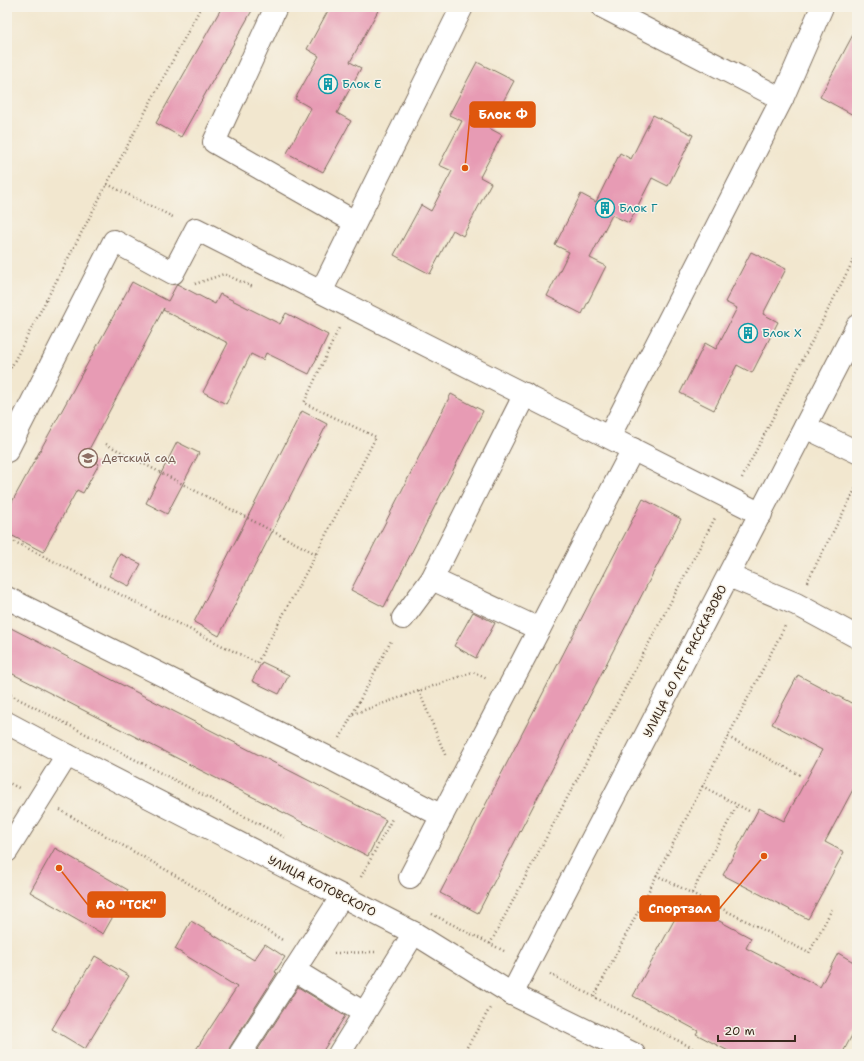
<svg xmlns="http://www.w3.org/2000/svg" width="864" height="1061" viewBox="0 0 864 1061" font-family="'Shantell Sans',sans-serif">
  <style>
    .building { fill: #e79bb4 }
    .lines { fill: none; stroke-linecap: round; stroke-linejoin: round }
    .minor-casing { stroke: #7b6c5c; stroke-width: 24 }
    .path { stroke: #7b6c5c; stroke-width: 2.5; stroke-dasharray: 1 3; stroke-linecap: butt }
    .minor { stroke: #fff; stroke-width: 22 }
    .labels { text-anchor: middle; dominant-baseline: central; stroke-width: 3; stroke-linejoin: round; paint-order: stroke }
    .culture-label { font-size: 12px; fill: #0d838f; stroke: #f7f3e8; text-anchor: start }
    .education-label { font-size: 12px; fill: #785e54; stroke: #f7f3e8; text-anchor: start }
    .street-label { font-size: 12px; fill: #3b2a1e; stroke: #f7f3e8 }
    .leader { fill: none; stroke: #df570d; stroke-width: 1.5 }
    .callout-dot { fill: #df570d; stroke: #f7f3e8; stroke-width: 1.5 }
    .callout { fill: #df570d; stroke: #df570d; stroke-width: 1.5 }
    .callout-label { font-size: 13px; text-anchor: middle; font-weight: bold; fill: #fff }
  </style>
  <rect width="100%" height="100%" fill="#f7f3e8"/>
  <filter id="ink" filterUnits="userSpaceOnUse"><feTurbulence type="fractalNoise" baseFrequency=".025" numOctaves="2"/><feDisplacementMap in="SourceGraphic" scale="8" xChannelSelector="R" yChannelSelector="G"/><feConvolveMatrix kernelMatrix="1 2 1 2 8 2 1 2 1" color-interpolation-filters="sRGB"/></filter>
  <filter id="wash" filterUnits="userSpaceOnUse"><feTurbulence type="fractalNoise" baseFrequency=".012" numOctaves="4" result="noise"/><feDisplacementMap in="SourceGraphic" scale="16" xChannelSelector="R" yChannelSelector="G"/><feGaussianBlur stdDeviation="0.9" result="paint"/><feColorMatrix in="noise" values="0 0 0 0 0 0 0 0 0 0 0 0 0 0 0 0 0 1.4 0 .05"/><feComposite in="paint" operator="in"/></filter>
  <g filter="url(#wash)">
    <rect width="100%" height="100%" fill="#f2e7cf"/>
    <g id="blocks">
      <g class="building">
        <path d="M222 7H254L181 137 156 123Z"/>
        <path d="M330 7H380L350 62 361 68 337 113 351 121 323 172 287 153 311 108 295 99 319 56 307 49Z"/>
        <path d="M857 27V117L820 97Z"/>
        <path d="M477 62 514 81 489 128 502 135 480 177 491 183 463 236 453 230 430 274 394 255 421 205 431 211 452 171 439 165 462 121 449 115Z"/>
        <path d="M653 115 693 135 668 186 652 178 629 223 612 215 590 258 606 266 582 314 547 296 569 252 555 245 581 194 596 202 620 153 631 159Z"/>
        <path d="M751 252 786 269 763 314 778 322 752 373 737 365 714 410 680 393 705 343 716 349 737 308 725 302Z"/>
        <path d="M132 282 168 301 177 284 215 304 220 294 280 324 286 313 328 335 309 374 266 353 263 360 251 354 226 404 203 392 228 343 163 310 164 308 85 457 99 464 83 493 77 490 43 552 7 533V511Z"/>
        <path d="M451 394 483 411 384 607 351 590Z"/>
        <path d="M302 411 327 424 219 636 194 622Z"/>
        <path d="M177 442 199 453 167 514 146 503Z"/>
        <path d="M643 499 681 519 478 913 440 893Z"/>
        <path d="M120 554 141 564 129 586 109 576Z"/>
        <path d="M473 612 495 623 476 658 454 646Z"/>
        <path d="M7 626 386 820 368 856 7 671Z"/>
        <path d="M262 662 289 675 279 694 252 681Z"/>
        <path d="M798 675 857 706V782L825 842 844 852 808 919 723 875 759 808 784 821 822 750 772 724Z"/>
        <path d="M55 848 128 890 103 934 30 892Z"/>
        <path d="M684 902 751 938 746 948 820 987 838 953 857 964V1026L842 1054H734L696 1034 698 1031 633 996Z"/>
        <path d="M191 921 254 960 265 944 285 957 275 972 277 973 230 1047 228 1054H193L237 987 175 949Z"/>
        <path d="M95 956 129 976 85 1049 52 1029Z"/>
        <path d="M298 987 345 1016 321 1054H255Z"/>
      </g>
    </g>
  </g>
  <g filter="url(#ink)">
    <use href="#blocks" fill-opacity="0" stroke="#7b6c5c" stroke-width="1"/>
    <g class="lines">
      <defs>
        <g id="minor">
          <path d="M276 7 214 142 355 222"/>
          <path d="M603 7 782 99"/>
          <path d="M321 292 462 7"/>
          <path d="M805 427 857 452"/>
          <path d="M609 437 782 99 822 7"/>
          <path d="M7 451 114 241 173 273 196 229 761 514"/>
          <path d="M729 576 796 604 857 637"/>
          <path d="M432 579 539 629"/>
          <path d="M7 598 329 758 442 816"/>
          <path d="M403 618 432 579 525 394"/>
          <path d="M7 723 67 755 414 933 512 994 634 1054"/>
          <path d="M7 851 67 755"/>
          <path d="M410 877 633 449"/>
          <path d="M294 970 364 1013"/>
          <path d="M512 994 857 326"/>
          <path d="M240 1054 342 896"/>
          <path d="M339 1054 414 933"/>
        </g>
      </defs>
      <use href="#minor" class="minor-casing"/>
      <g class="path">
        <path d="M107 184 201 7"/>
        <path d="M195 284 224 274 253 287"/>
        <path d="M7 375 107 184 175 218"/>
        <path d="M106 444 316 554"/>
        <path d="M742 478 857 253"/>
        <path d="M7 538 257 663 316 554 376 437 304 403 339 328"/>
        <path d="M807 582 857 486"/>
        <path d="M419 691 446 757"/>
        <path d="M7 693 286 838"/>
        <path d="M353 714 473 672 487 679"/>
        <path d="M728 737 800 775"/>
        <path d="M340 738 392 639"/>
        <path d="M7 782 19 788"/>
        <path d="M702 786 751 812"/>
        <path d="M60 810 168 871 284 941"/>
        <path d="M656 875 809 953 832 909"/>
        <path d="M361 877 393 817"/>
        <path d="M692 893 737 805"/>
        <path d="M432 914 506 952"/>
        <path d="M490 944 715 518"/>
        <path d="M334 953 375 952"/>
        <path d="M550 974 704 1054"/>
        <path d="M594 997 785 626"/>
        <path d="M463 1054 490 1008"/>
      </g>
      <use href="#minor" class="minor"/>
    </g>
  </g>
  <defs>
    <symbol id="building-ring" viewBox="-11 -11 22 22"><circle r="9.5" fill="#f7f3e8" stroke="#0f9aa8" stroke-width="1.5"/><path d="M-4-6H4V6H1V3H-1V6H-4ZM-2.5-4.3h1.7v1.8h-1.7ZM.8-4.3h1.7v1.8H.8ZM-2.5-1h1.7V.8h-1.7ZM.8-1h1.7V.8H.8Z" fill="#0f9aa8"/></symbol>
    <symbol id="school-ring" viewBox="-11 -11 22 22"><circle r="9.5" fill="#f7f3e8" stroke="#8d6e63" stroke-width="1.5"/><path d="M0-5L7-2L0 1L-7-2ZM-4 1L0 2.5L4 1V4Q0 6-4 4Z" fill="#8d6e63"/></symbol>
  </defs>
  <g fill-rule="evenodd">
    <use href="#building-ring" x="317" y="73" width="22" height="22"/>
    <use href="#building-ring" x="594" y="197" width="22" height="22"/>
    <use href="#building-ring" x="737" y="322" width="22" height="22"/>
    <use href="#school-ring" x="77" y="447" width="22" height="22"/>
  </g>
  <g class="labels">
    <g class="culture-label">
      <text x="342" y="84">Блок Е</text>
      <text x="619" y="208">Блок Г</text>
      <text x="762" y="333">Блок Х</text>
    </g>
    <g class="education-label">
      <text x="102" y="458">Детский сад</text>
    </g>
    <g class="street-label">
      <text transform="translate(685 661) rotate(-63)">УЛИЦА 60 ЛЕТ РАССКАЗОВО</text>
      <text transform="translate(322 886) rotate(27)">УЛИЦА КОТОВСКОГО</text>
    </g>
  </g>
  <path class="leader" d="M465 168L470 115M59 868L88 905M764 856L719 909"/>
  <g class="callout-dot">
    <circle cx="465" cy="168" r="4"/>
    <circle cx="59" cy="868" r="4"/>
    <circle cx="764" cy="856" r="4"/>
  </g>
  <g class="callout">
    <rect x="470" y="102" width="65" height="25" rx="4"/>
    <rect x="88" y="892" width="77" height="25" rx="4"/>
    <rect x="640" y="896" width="79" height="25" rx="4"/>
  </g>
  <g class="callout-label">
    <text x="503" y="119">Блок Ф</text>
    <text x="126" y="909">АО "ТСК"</text>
    <text x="680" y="913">Спортзал</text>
  </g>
  <rect width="864" height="1061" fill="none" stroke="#f7f3e8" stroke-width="24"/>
  <path d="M718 1035v6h77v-6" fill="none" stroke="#3b2a1e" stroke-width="2"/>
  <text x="724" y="1035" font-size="12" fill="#3b2a1e" stroke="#f7f3e8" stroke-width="3" paint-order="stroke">20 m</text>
</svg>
